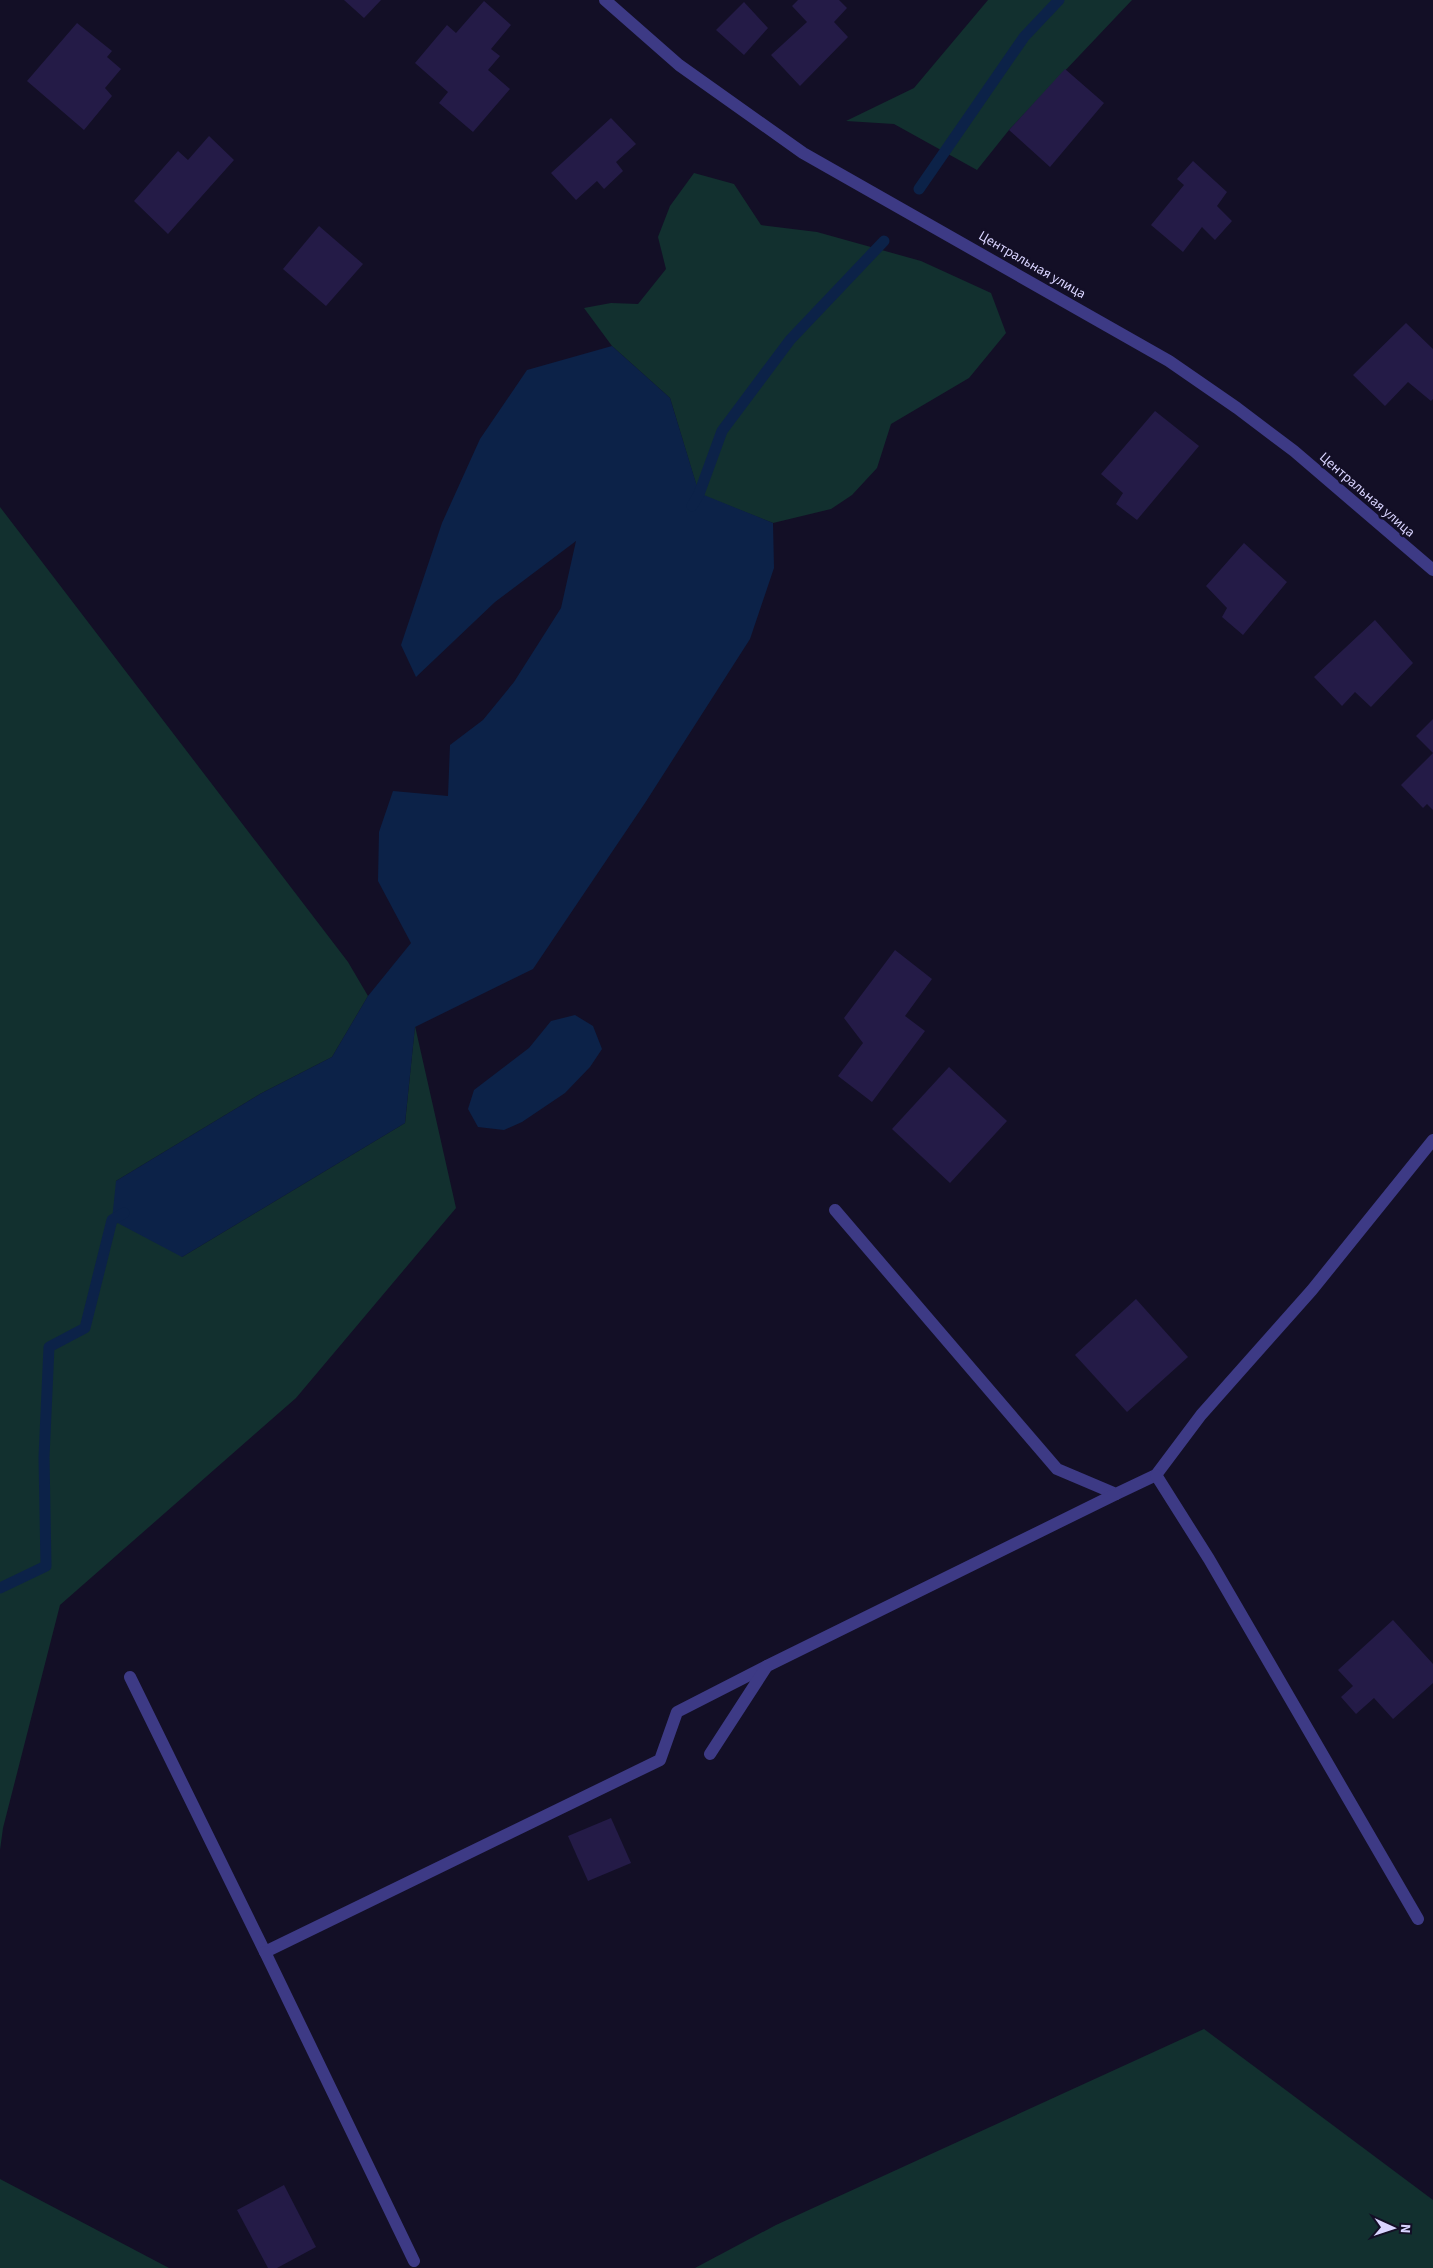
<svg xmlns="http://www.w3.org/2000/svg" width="1433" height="2268" viewBox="0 0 1433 2268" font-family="'Source Sans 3',sans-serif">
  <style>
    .green { fill: #12302f }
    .water { fill: #0c2248 }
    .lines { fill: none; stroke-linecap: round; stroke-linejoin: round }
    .stream { stroke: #0c2248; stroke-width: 11 }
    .building { fill: #241b47 }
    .minor { stroke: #3d3a85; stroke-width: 12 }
    .labels { text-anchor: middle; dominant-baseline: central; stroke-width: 5; stroke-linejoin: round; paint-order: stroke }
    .street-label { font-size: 14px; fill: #d9d4ff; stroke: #130f26 }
  </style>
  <rect width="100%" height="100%" fill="#130f26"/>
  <g class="green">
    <path d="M988 0H1132L1009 130 977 170 894 124 846 121 914 88Z"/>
    <path d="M694 173 734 184 761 225 817 232 921 261 991 293 1006 333 969 378 891 424 877 468 852 495 831 509 773 523 699 494 670 398 612 346 584 308 611 303 638 304 666 269 658 237 670 206Z"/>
    <path d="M0 507 348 962 368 996 332 1057 260 1094 116 1181 182 1257 405 1123 415 1026 456 1208 296 1398 60 1605 3 1828 0 1850Z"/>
    <path d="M1204 2029 1433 2200V2268H695L776 2225Z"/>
    <path d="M0 2179 169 2268H0Z"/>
  </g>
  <g class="water">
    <path d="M612 346 670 398 699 493 773 523 774 568 750 639 645 803 533 969 415 1027 405 1123 182 1257 112 1220 116 1181 260 1094 332 1057 368 996 411 943 378 881 379 832 393 791 448 796 450 745 483 720 514 682 561 608 576 541 495 602 416 677 401 645 442 523 480 439 527 370Z"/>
    <path d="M575 1015 593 1026 602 1049 590 1067 565 1093 522 1122 504 1130 478 1127 468 1109 474 1090 529 1048 551 1021Z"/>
  </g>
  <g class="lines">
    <g class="stream">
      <path d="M919 189 1024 37 1059 0"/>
      <path d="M692 506 699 494 722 431 790 340 884 241"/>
      <path d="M0 1588 46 1566 44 1457 49 1347 85 1328 112 1220 124 1213"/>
    </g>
  </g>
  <g class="building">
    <path d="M344 0H381L364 18Z"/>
    <path d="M798 0H839L847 8 834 22 848 37 800 86 771 55 807 22 792 6Z"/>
    <path d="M484 1 511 25 491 49 500 56 488 70 510 89 473 132 439 103 448 92 415 63 447 25 456 33Z"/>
    <path d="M744 2 768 28 744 55 716 30Z"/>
    <path d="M77 23 112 51 107 57 121 69 105 88 112 96 84 130 27 81Z"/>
    <path d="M1065 69 1104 103 1050 167 1009 130Z"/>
    <path d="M611 118 636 144 616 162 623 171 604 189 597 181 576 200 551 173Z"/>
    <path d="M209 136 234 160 168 234 134 201 178 151 188 160Z"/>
    <path d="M1193 161 1227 192 1217 206 1232 221 1215 240 1202 227 1183 252 1151 225 1184 185 1177 179Z"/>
    <path d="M319 226 363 264 326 306 283 269Z"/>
    <path d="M1406 323 1433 349V399L1431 401 1408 382 1385 406 1353 375Z"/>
    <path d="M1155 411 1199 446 1137 520 1116 504 1123 493 1101 474Z"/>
    <path d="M1244 543 1287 582 1243 635 1222 617 1227 608 1206 586Z"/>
    <path d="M1375 620 1413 663 1371 707 1355 692 1342 706 1314 677Z"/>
    <path d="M1433 719V810L1427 804 1423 808 1401 785 1433 753 1416 736Z"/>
    <path d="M895 950 932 979 905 1016 925 1031 872 1102 838 1076 863 1043 844 1018Z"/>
    <path d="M949 1067 1007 1121 950 1183 892 1129Z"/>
    <path d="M1136 1299 1188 1357 1127 1412 1075 1355Z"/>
    <path d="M1393 1620 1433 1664V1683L1393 1719 1374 1698 1356 1714 1341 1697 1353 1686 1338 1670Z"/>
    <path d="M611 1818 631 1863 588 1881 568 1836Z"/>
    <path d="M284 2185 316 2247 277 2268H268L237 2210Z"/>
  </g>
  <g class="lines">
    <g class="minor">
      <path d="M605 0 679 65 803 153 1169 361 1237 408 1294 451 1433 570"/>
      <path d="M835 1210 1057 1469 1116 1494 1156 1475 1201 1415 1312 1290 1433 1140"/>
      <path d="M1156 1475 1209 1559 1418 1919"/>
      <path d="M130 1677 265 1952 660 1760 677 1712 767 1666"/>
      <path d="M710 1754 767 1666 1116 1494"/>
      <path d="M265 1952 414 2261"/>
    </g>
  </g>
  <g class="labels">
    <g class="street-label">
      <text transform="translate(1032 265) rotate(30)">Центральная улица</text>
      <text transform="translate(1367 495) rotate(41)">Центральная улица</text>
    </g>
  </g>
  <g transform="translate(1393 2228) rotate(93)" stroke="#130f26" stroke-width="4" paint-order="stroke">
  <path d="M0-4L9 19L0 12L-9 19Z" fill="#d9d4ff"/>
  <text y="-8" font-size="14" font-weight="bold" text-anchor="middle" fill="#d9d4ff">N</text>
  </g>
</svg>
